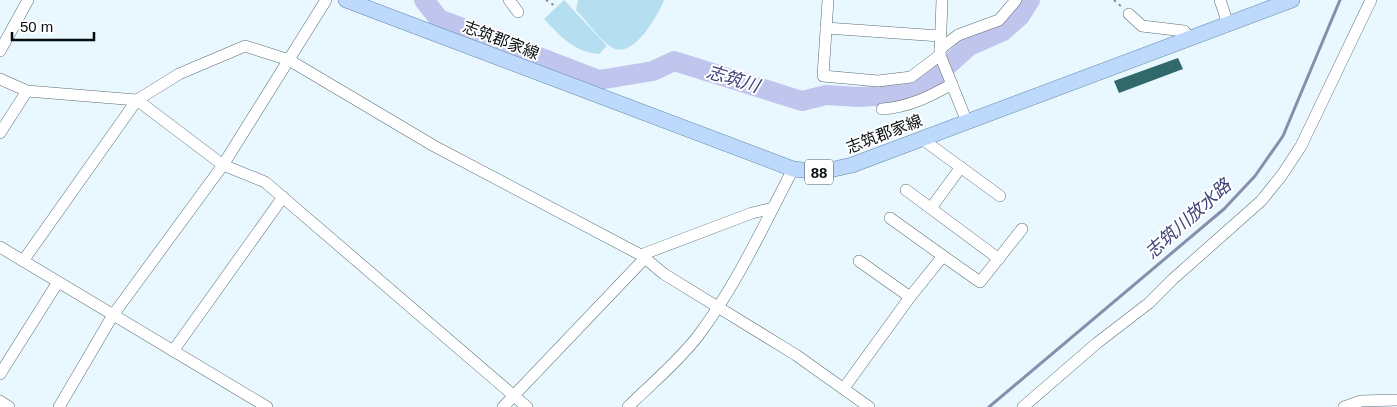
<svg xmlns="http://www.w3.org/2000/svg" width="1397" height="407" viewBox="0 0 1397 407" font-family="Helvetica,'Noto Sans JP',sans-serif">
  <style>
    .green { fill: #b5def1 }
    .lines { fill: none; stroke-linecap: round; stroke-linejoin: round }
    .stream { stroke: #888eab; stroke-width: 3 }
    .river { stroke: #c0c5ee; stroke-width: 20 }
    .building { fill: #31686c }
    .minor-casing { stroke: #5d6d74; stroke-width: 12 }
    .major-casing { stroke: #6182a8; stroke-width: 16 }
    .path { stroke: #859094; stroke-width: 2; stroke-dasharray: 2.5 4; stroke-linecap: butt }
    .minor { stroke: #fff; stroke-width: 11 }
    .major { stroke: #bddafc; stroke-width: 15 }
    .labels { text-anchor: middle; dominant-baseline: central; stroke-width: 4; stroke-linejoin: round; paint-order: stroke }
    .shield { fill: #fff; stroke: #515657; stroke-width: 1 }
    .shield-label { font-size: 15px; font-weight: bold; fill: #070d0f }
    .street-label { font-size: 16px; fill: #070d0f; stroke: #fff }
    .water-label { font-size: 18px; font-style: italic; fill: #3f4277; stroke: #fff }
  </style>
  <rect width="100%" height="100%" fill="#e9f7fe"/>
  <g class="green">
    <path d="M564 0 607 46 599 54C574 52 560 36 544 19Z"/>
    <path d="M578 0H664C658 15 633 61 611 47 598 38 587 21 576 10Z"/>
  </g>
  <g class="lines">
    <path class="stream" d="M989 407 1224 209 1255 176 1283 136 1340 0"/>
    <path class="river" d="M424 0 439 19 599 80 653 71 674 61 802 101 826 95 859 97 906 94 915 92 927 84 969 46 1003 31 1020 16 1030 0"/>
  </g>
  <path class="building" d="M1178 58 1183 69 1119 93 1114 81Z"/>
  <g class="lines">
    <defs>
      <g id="minor">
        <path d="M509 0 518 12"/>
        <path d="M828 0 823 76 878 81 911 77 940 55"/>
        <path d="M942 0 940 55 967 122"/>
        <path d="M1220 0 1228 24"/>
        <path d="M1129 14 1142 26 1184 31 1190 38"/>
        <path d="M826 28 940 36"/>
        <path d="M940 49 958 35 999 20 1016 0"/>
        <path d="M0 51 28 0"/>
        <path d="M0 79 27 91 137 100 223 165 265 182 527 407"/>
        <path d="M882 109C909 107 929 97 952 84"/>
        <path d="M0 133 27 91"/>
        <path d="M922 139 1000 196"/>
        <path d="M906 190 999 259"/>
        <path d="M931 208 961 167"/>
        <path d="M0 247 267 407"/>
        <path d="M641 255 752 213 773 208"/>
        <path d="M943 256 980 282 1022 229"/>
        <path d="M23 261 137 100 179 74 245 46 289 60 434 146 641 255 664 274 796 355 869 407"/>
        <path d="M859 261 910 297"/>
        <path d="M173 351 283 197"/>
        <path d="M0 374 58 282"/>
        <path d="M844 388 910 297 943 256 890 218"/>
        <path d="M0 401 9 407"/>
        <path d="M59 407 113 315 223 165 326 0"/>
        <path d="M503 407 645 258"/>
        <path d="M628 407C651 384 678 362 698 336 737 284 763 227 793 169"/>
        <path d="M1023 407 1097 343 1149 303 1173 279 1261 201 1282 175 1301 146 1371 0"/>
        <path d="M1344 407 1361 401 1397 400"/>
      </g>
      <path id="major" d="M346 0 793 169 821 172 852 165 1292 0"/>
    </defs>
    <use href="#minor" class="minor-casing"/>
    <use href="#major" class="major-casing"/>
    <g class="path">
      <path d="M546 0 555 6"/>
      <path d="M1114 0 1122 7"/>
    </g>
    <use href="#minor" class="minor"/>
    <use href="#major" class="major"/>
  </g>
  <g class="labels">
    <rect class="shield" x="805" y="159.5" width="28" height="25" rx="4"/>
    <g class="shield-label">
      <text x="819" y="172">88</text>
    </g>
    <g class="street-label">
      <text transform="translate(501 40) rotate(21)">志筑郡家線</text>
      <text transform="translate(884 134) rotate(-21)">志筑郡家線</text>
    </g>
    <g class="water-label">
      <text transform="translate(733 79) rotate(17)">志筑川</text>
      <text transform="translate(1188 219) rotate(-42)">志筑川放水路</text>
    </g>
  </g>
  <path d="M12 32v8h82v-8" fill="none" stroke="#070d0f" stroke-width="2.5"/>
  <text x="20" y="32" font-size="15" fill="#070d0f" stroke="#ffffff" stroke-width="4" paint-order="stroke">50 m</text>
</svg>
